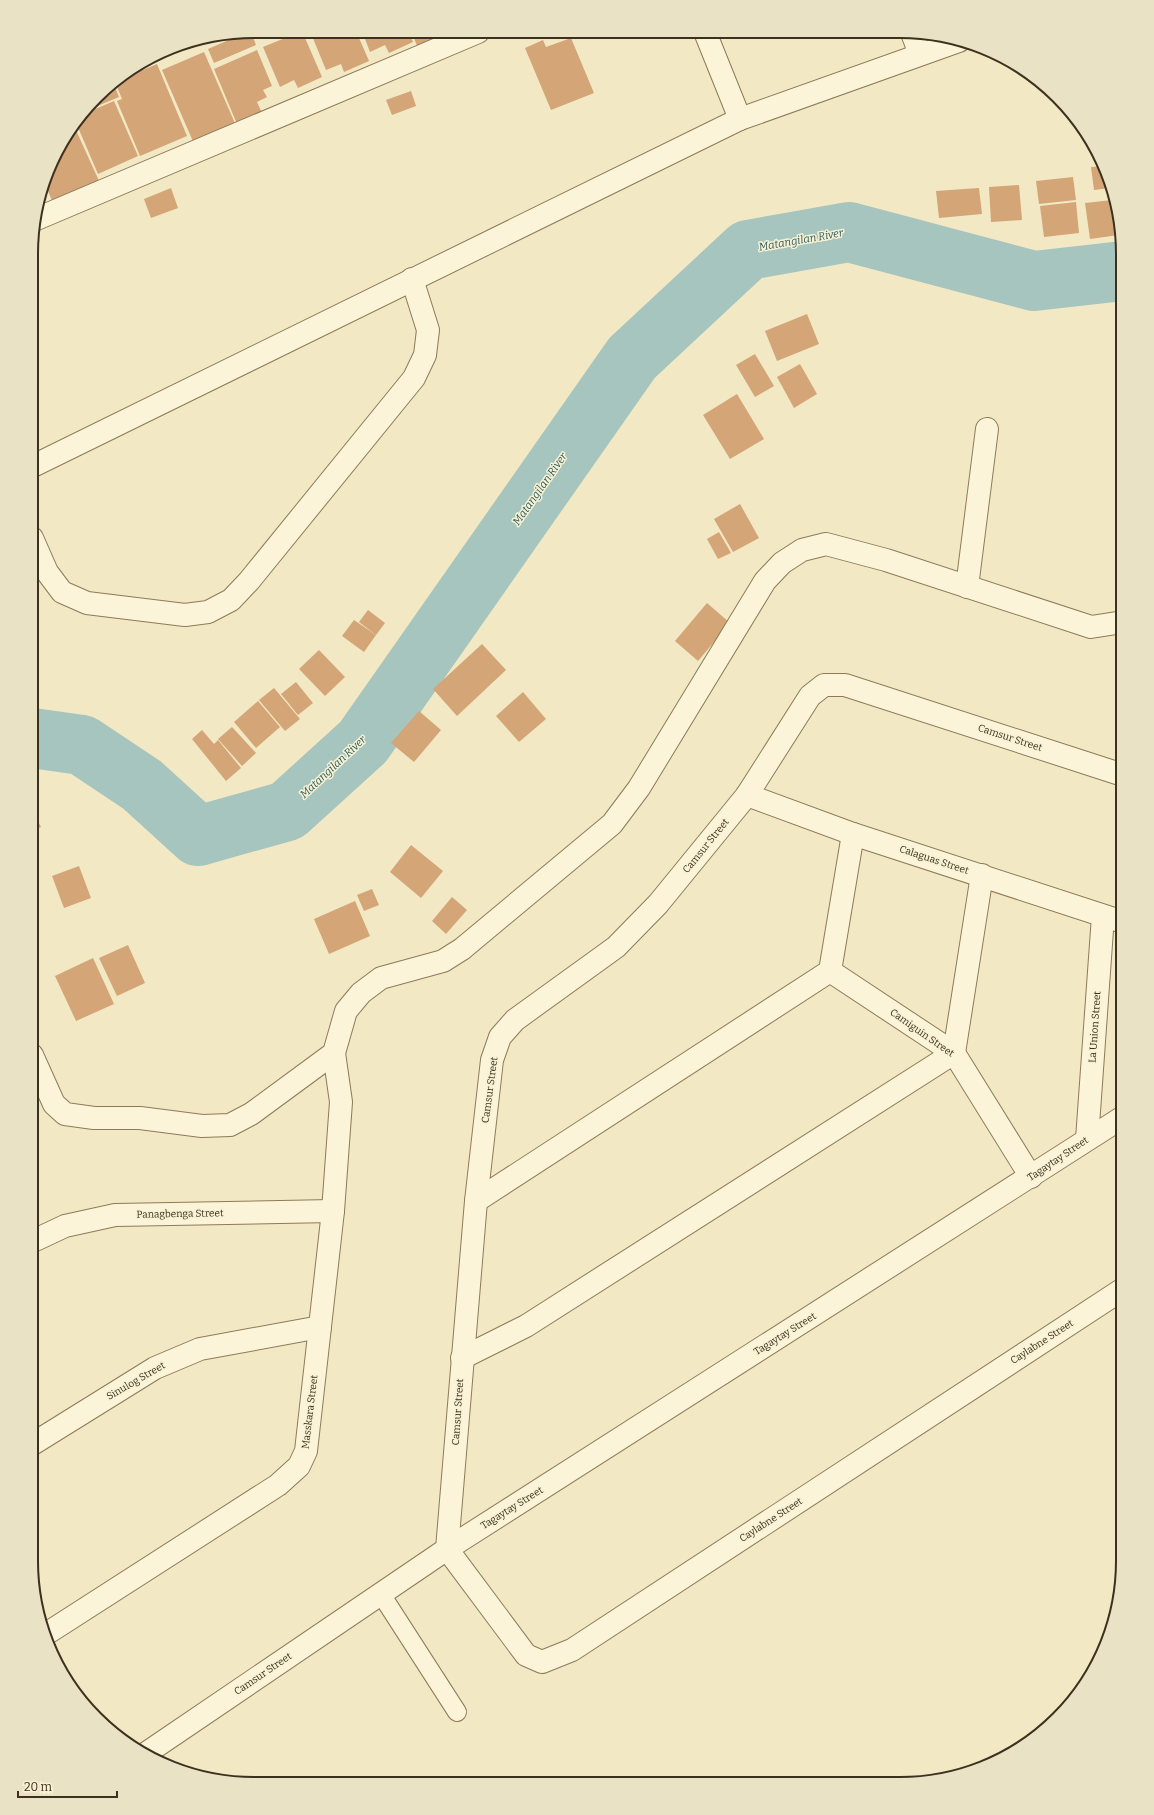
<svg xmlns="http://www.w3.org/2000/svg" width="1154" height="1815" viewBox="0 0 1154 1815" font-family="Bitter,serif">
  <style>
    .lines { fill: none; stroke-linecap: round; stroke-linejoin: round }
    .river { stroke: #a6c5be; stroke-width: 60 }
    .building { fill: #d3a577 }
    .service-casing { stroke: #8e7a58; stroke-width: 20 }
    .minor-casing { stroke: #8e7a58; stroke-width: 24 }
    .service { stroke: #fbf4d8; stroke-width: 18 }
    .minor { stroke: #fbf4d8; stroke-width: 22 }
    .labels { text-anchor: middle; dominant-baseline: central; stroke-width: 3; stroke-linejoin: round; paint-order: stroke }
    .street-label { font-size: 10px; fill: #3d301e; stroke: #f8f1d4 }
    .water-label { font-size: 11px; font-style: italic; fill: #2c5d5e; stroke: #f8f1d4 }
    .rim { fill: none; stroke: #3d301e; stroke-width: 2 }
  </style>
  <rect width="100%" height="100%" fill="#f2e8c4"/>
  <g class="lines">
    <path class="river" d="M32 738 82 745 142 785 198 836 287 811 363 742 632 358 748 250 849 232 1034 281 1123 271"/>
  </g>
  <g class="building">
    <path d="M302 31 322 77 298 88 294 80 280 87 263 47Z"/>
    <path d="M310 31H356L369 61 344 72 341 64 326 70Z"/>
    <path d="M362 31H408L413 42 389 53 385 45 370 52Z"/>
    <path d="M411 31 435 32 438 39 418 48Z"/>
    <path d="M247 32H251L256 45 214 63 208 49Z"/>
    <path d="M571 38 594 93 551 110 525 48 543 40 546 47Z"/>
    <path d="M181 46 160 55 159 54 169 48Z"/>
    <path d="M257 50 272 86 263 90 267 97 257 102 262 113 237 124 214 69Z"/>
    <path d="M204 52 237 128 195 146 162 70Z"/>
    <path d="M157 64 187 136 140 156 117 101 122 99 115 82Z"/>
    <path d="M113 82 119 97 88 110 107 86Z"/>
    <path d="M411 91 416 106 392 115 386 100Z"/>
    <path d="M114 101 138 156 98 174 77 125 86 113Z"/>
    <path d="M75 128 100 183 53 203 45 184 54 155Z"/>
    <path d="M1104 166 1110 188 1094 190 1091 167Z"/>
    <path d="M1073 177 1076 200 1039 204 1036 181Z"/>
    <path d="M1019 185 1022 220 991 222 989 187Z"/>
    <path d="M171 188 178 208 151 218 144 199Z"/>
    <path d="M979 188 982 214 939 218 936 191Z"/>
    <path d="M1112 200 1119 235 1090 239 1085 203Z"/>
    <path d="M1076 202 1079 233 1044 237 1040 206Z"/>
    <path d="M807 314 819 344 777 361 765 331Z"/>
    <path d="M755 354 774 386 755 397 736 365Z"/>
    <path d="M800 364 817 394 794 408 777 377Z"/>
    <path d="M737 394 764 439 730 459 703 415Z"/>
    <path d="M740 504 759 538 733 552 714 519Z"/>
    <path d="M719 532 731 553 718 559 707 539Z"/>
    <path d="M707 603 730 623 698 661 675 641Z"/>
    <path d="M368 610 385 623 376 635 359 622Z"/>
    <path d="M354 620 376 635 364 652 342 636Z"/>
    <path d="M482 644 506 670 457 716 433 689Z"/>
    <path d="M319 650 345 677 325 696 299 669Z"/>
    <path d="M296 682 313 703 298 715 281 694Z"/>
    <path d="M274 688 300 719 285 731 259 700Z"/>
    <path d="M523 692 546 719 519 742 496 716Z"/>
    <path d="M258 701 280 727 256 748 234 722Z"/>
    <path d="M419 711 441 730 414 762 391 743Z"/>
    <path d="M232 727 256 753 242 766 218 739Z"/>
    <path d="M202 730 214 744 218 740 241 768 226 781 192 739Z"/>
    <path d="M32 810 41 827 32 831Z"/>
    <path d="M411 845 443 871 421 898 390 872Z"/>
    <path d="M79 866 91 898 64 908 52 876Z"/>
    <path d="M372 889 379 905 364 911 357 895Z"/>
    <path d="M452 897 467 910 446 934 432 921Z"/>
    <path d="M355 901 370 936 329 954 314 919Z"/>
    <path d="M128 945 145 983 117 996 99 958Z"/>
    <path d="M93 958 114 1004 76 1021 55 976Z"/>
  </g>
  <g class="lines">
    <defs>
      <path id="service" d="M381 1594 457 1712"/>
      <g id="minor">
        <path d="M705 32 740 119"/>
        <path d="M912 33 920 54"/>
        <path d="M34 220 478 32"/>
        <path d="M33 466 740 119 959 41"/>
        <path d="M32 538 47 572 62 592 87 603 185 615 208 612 231 600 249 581 414 378 425 355 428 330 412 279"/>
        <path d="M967 587 987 429"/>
        <path d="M747 795 853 834 1123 922"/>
        <path d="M830 971 954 1053 1031 1177"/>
        <path d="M32 1055 54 1104 65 1114 94 1118H140L202 1126 230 1125 251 1114 334 1053 346 1011 361 993 381 978 443 961 462 949 612 824 639 788 765 581 782 563 802 550 826 544 886 560 1091 627 1123 622"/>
        <path d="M1087 1139 1103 916"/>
        <path d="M476 1201 830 971 853 834"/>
        <path d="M31 1242 65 1226 115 1215 333 1211"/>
        <path d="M1123 1289 572 1650 542 1662 526 1655 447 1549 1123 1117"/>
        <path d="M462 1358 526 1326 954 1053 982 875"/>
        <path d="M31 1445 155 1368 200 1349 320 1327"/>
        <path d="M46 1634 278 1485 299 1466 306 1451 333 1211 341 1102 334 1053"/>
        <path d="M145 1754 447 1549 476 1201 492 1060 500 1037 515 1020 616 947 658 904 747 795 810 696 824 685H845L1123 775"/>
      </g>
    </defs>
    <use href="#service" class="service-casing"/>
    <use href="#minor" class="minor-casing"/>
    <use href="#service" class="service"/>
    <use href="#minor" class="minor"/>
  </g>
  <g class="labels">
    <g class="street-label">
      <text transform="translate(1010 738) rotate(18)">Camsur Street</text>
      <text transform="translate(706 846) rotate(-51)">Camsur Street</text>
      <text transform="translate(934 860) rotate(18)">Calaguas Street</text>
      <text transform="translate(1095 1027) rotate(-86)">La Union Street</text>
      <text transform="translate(922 1033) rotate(35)">Camiguin Street</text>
      <text transform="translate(490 1090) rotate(-82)">Camsur Street</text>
      <text transform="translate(1058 1159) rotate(-34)">Tagaytay Street</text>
      <text transform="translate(180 1214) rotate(-1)">Panagbenga Street</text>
      <text transform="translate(785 1334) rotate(-32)">Tagaytay Street</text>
      <text transform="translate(1042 1342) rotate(-33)">Caylabne Street</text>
      <text transform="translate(136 1381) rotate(-30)">Sinulog Street</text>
      <text transform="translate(310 1412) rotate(-83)">Masskara Street</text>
      <text transform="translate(458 1412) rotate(-86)">Camsur Street</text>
      <text transform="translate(512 1508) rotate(-32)">Tagaytay Street</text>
      <text transform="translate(771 1520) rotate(-33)">Caylabne Street</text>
      <text transform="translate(263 1674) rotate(-34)">Camsur Street</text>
    </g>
    <g class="water-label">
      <text transform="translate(801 240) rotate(-10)">Matangilan River</text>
      <text transform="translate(540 489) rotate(-55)">Matangilan River</text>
      <text transform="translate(333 767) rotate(-43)">Matangilan River</text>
    </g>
  </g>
  <path d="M0 0H1154V1815H0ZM254 38H900A216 216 0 0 1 1116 254V1561A216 216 0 0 1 900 1777H254A216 216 0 0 1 38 1561V254A216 216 0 0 1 254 38Z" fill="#e9e2c5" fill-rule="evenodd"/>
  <path class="rim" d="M254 38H900A216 216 0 0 1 1116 254V1561A216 216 0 0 1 900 1777H254A216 216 0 0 1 38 1561V254A216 216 0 0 1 254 38Z"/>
  <path d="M18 1791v6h99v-6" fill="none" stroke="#3d301e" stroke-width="2"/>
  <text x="24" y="1791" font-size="12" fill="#3d301e" stroke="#f8f1d4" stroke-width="3" paint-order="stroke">20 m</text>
</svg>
